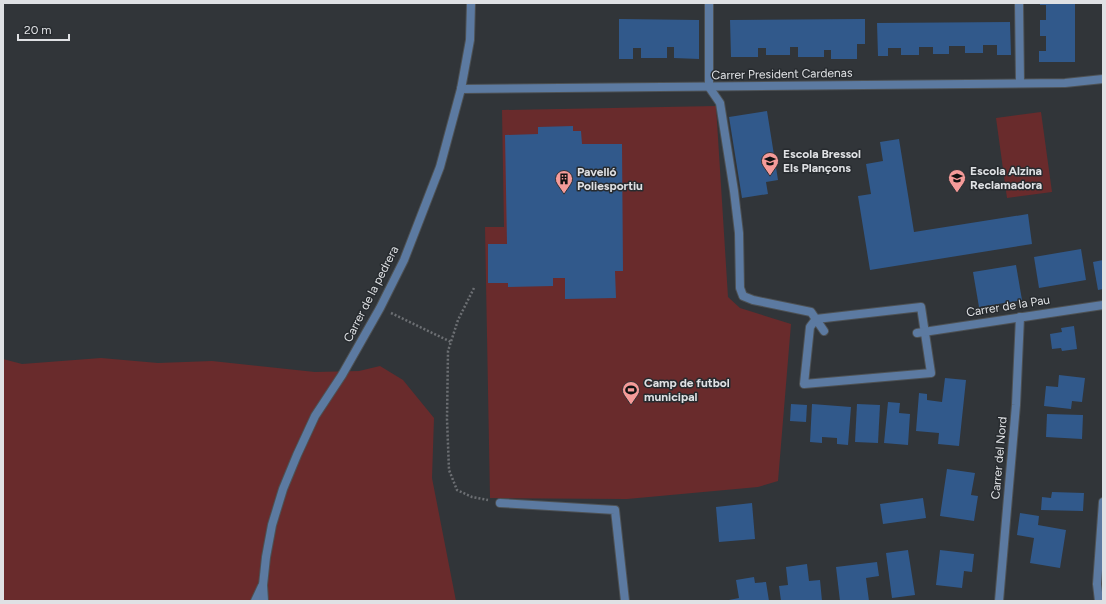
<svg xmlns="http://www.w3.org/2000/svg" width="1106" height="604" viewBox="0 0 1106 604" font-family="Figtree,sans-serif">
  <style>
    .green { fill: #692b2c }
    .building { fill: #31598b }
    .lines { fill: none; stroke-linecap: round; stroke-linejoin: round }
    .pedestrian-casing { stroke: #4d5154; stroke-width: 10 }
    .minor-casing { stroke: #4d5154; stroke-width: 10 }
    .path { stroke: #6c6f73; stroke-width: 2.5; stroke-dasharray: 2 2; stroke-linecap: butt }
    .pedestrian { stroke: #5c7aa1; stroke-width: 8 }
    .minor { stroke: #5c7aa1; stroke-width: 8 }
    .labels { text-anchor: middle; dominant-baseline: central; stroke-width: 3; stroke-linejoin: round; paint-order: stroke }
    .street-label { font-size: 12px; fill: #dfe1e4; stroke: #272b2f }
    .poi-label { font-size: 12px; font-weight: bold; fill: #dfe1e4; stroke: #272b2f; text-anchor: start }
  </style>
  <rect width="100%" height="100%" fill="#313539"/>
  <g class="green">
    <path d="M716 106 728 297 740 308 791 324 778 481 758 487 627 499 490 498 485 227H504L502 110Z"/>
    <path d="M1041 112 1052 192 1007 198 996 118Z"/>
    <path d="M101 358 158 363 212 361 315 372 359 371 380 366 403 380 434 418 432 478 456 601H3V359L22 364Z"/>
  </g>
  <g class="building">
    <path d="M1040 3H1075V62H1039V51H1046V36H1040V20H1046V5H1040Z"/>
    <path d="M619 19 699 20V59L674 58V47H667V58H641V48H633V59H619Z"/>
    <path d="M865 19V44H857V59H831V50H824V57H798V47H790V55H766V48H758V57H731L730 20Z"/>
    <path d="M1010 22 1011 55H997V45H983V53H965V46H949V54H933V47H919V55H901V48H888V56H878L877 23Z"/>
    <path d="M767 111 778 180 766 182 768 194 742 198 729 117Z"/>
    <path d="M573 126V131H581L582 144H622L623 271H615L616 298 565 299V278H553V286L508 287V283H488V244H507L505 135 538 134V127Z"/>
    <path d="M899 139 914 232 1028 214 1032 244 870 270 858 196 871 194 866 164 883 161 880 142Z"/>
    <path d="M1081 249 1086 280 1039 288 1034 257Z"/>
    <path d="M1103 260V289L1098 290 1093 262Z"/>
    <path d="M1016 265 1022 300 979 307 973 272Z"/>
    <path d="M1074 326 1077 349 1062 351 1061 348 1052 349 1050 334 1062 332 1061 328Z"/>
    <path d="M1059 375 1085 378 1082 402 1072 401 1071 409 1044 406 1046 386 1058 387Z"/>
    <path d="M945 378 966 380 959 446 938 444 939 433 916 431 919 393 927 394V400L942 402Z"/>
    <path d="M888 402 900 403 899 413 910 414 908 445 884 443Z"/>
    <path d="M791 404 807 405 806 422 790 421Z"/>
    <path d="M812 404 851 407 848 445 837 444V438L822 437V443L810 442Z"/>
    <path d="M857 404 880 405 878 443 855 442Z"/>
    <path d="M1047 414 1083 415 1082 439 1046 437Z"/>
    <path d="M947 469 975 473 971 495 978 496 974 521 940 516Z"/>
    <path d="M1052 492 1084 493 1083 511 1041 510 1042 497 1051 498Z"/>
    <path d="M923 498 926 518 883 524 880 504Z"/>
    <path d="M752 503 755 539 719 542 716 507Z"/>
    <path d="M1020 513 1039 516 1038 525 1066 530 1060 568 1030 563 1034 538 1017 535Z"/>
    <path d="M908 550 915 595 892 598 886 553Z"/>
    <path d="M940 550 974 554 972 572 964 571 962 588 936 585Z"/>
    <path d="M877 562 879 576 866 578 869 601H840L836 567Z"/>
    <path d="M807 564 809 581 820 580 822 601H781L779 586 788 585 786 567Z"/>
    <path d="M754 577 755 583 766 582 769 601H729V600L739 598 736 580Z"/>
  </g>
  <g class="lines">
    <defs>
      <path id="pedestrian" d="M709 3V87L720 103 734 191 739 233 740 288 743 296 753 300 811 312 824 331"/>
      <g id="minor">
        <path d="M1019 3 1020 83"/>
        <path d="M461 89 1065 83 1103 79"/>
        <path d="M921 307 931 373 804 384 810 327 816 319Z"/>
        <path d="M917 333 1103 305"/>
        <path d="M500 503 615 510 625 601"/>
        <path d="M255 601 262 586"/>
        <path d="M264 601 263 585 266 557 272 525 283 489 297 455 315 416 342 375 380 308 404 260 440 167 461 89 470 40 471 3"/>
        <path d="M999 601 1016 405 1020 317"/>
        <path d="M1099 601 1097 584 1103 502"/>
      </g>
    </defs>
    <use href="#pedestrian" class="pedestrian-casing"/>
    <use href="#minor" class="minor-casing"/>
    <g class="path">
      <path d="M474 288 458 320 448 351 447 419 449 470 457 490 472 497 488 500"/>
      <path d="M391 313 451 342"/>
    </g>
    <use href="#pedestrian" class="pedestrian"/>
    <use href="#minor" class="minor"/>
  </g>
  <defs>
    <symbol id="school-pin" viewBox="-11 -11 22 30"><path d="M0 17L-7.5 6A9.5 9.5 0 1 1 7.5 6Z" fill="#f59b99" stroke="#272b2f"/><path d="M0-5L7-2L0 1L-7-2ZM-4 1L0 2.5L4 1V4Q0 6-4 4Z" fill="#111"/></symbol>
    <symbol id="building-pin" viewBox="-11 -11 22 30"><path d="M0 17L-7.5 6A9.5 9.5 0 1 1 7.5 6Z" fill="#f59b99" stroke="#272b2f"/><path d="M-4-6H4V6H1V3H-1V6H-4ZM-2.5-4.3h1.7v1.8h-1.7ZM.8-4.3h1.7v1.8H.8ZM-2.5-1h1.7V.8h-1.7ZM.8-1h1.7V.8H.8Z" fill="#111"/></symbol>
    <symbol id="stadium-pin" viewBox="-11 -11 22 30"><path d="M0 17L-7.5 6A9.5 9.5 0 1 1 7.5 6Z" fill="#f59b99" stroke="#272b2f"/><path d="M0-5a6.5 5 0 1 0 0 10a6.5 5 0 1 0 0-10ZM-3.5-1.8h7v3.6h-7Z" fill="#111"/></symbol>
  </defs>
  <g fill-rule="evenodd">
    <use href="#school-pin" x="760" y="151" width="20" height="27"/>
    <use href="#school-pin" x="947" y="168" width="20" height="27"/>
    <use href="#building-pin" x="554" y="169" width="20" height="27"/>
    <use href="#stadium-pin" x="621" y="380" width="20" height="27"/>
  </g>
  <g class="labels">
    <g class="street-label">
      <text transform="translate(782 74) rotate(-1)">Carrer President Cardenas</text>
      <text transform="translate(371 294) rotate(-63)">Carrer de la pedrera</text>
      <text transform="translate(1008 306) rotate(-9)">Carrer de la Pau</text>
      <text transform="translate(999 458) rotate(-85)">Carrer del Nord</text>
    </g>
    <g class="poi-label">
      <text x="783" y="154">Escola Bressol<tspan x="783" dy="14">Els Plançons</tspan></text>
      <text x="970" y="171">Escola Alzina<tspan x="970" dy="14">Reclamadora</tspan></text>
      <text x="577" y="172">Pavelló<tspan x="577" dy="14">Poliesportiu</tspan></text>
      <text x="644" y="383">Camp de futbol<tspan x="644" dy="14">municipal</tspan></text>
    </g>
  </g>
  <rect width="1106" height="604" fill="none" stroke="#dfe1e4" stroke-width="8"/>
  <path d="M18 34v6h51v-6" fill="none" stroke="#dfe1e4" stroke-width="2"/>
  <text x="24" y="34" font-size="12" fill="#dfe1e4" stroke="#272b2f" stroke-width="3" paint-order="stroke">20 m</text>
</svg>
